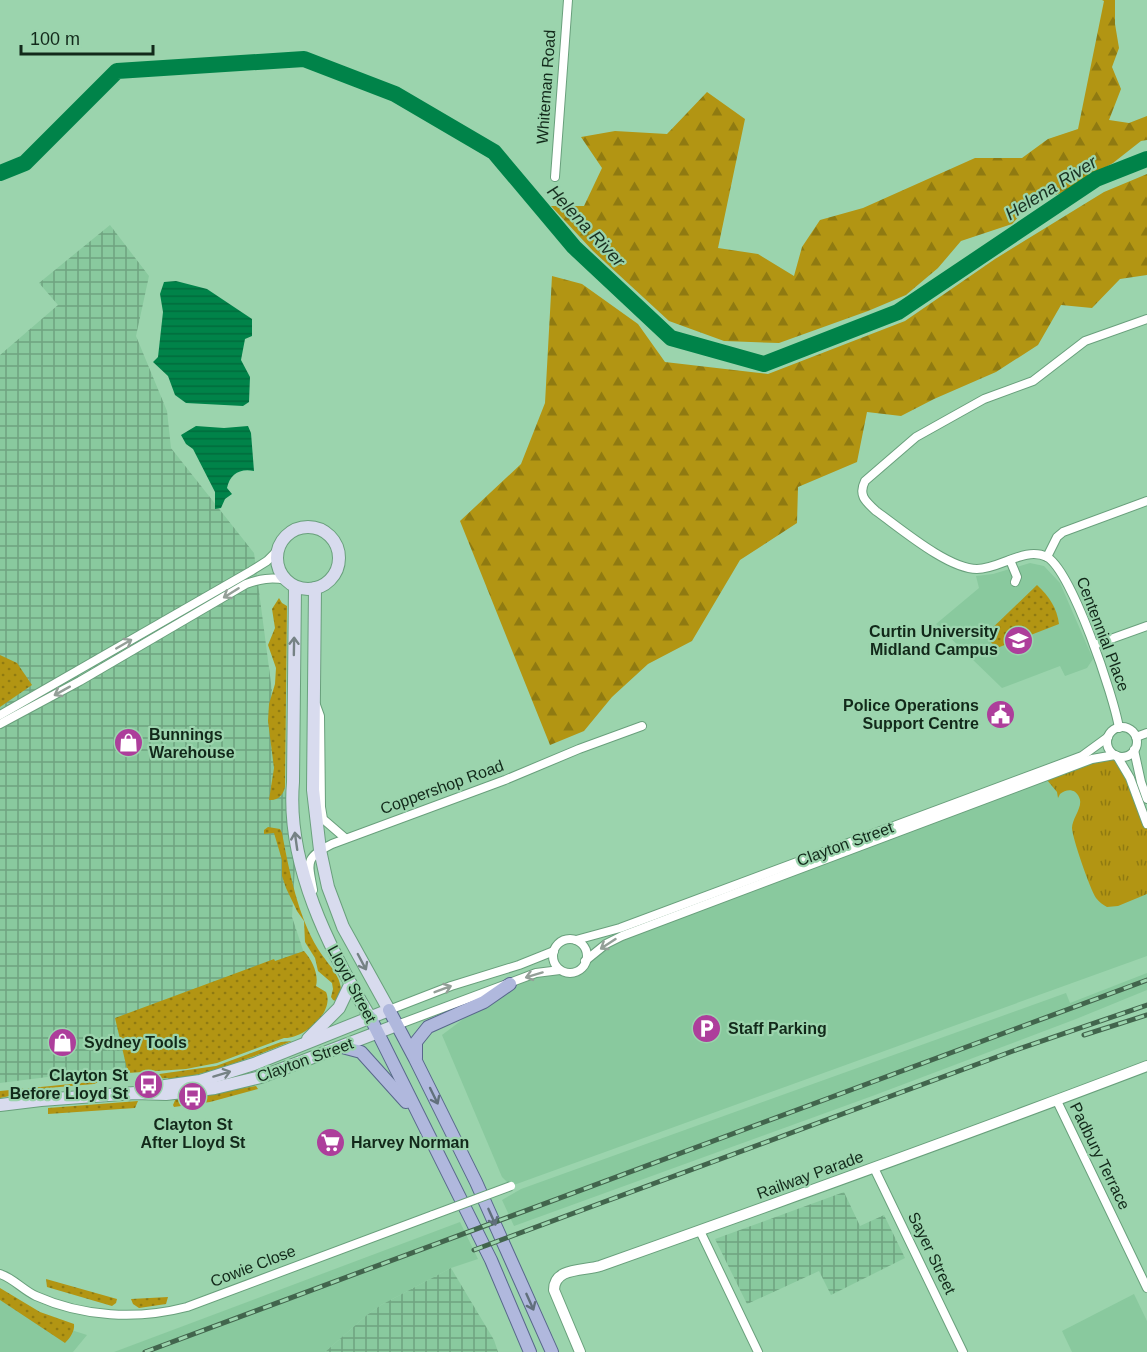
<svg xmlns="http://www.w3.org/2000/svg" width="1147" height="1352" viewBox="0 0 1147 1352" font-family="Helvetica,sans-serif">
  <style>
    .built { fill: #89c99e }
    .industrial { fill: url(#industrial-grid) }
    .grass { fill: url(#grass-dots) }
    .forest { fill: url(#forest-firs) }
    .park { fill: url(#park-tufts) }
    .water { fill: url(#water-rules) }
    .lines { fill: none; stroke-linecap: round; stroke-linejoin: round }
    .river { stroke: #008349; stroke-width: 16 }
    .minor-casing { stroke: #69a07c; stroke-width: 10 }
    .tertiary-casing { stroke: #69a07c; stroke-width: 12 }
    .secondary-casing { stroke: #69a07c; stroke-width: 14 }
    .primary-casing { stroke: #57678a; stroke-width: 14 }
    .minor { stroke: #fff; stroke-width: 8 }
    .tertiary { stroke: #fff; stroke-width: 10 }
    .secondary { stroke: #d8dbee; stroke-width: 12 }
    .primary { stroke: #b0b8dd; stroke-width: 12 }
    .rail-casing { stroke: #42654d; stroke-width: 5 }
    .rail { stroke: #9bd4ad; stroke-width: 3; stroke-dasharray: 9; stroke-linecap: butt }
    .minor-bridge-casing { stroke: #69a07c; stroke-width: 10; stroke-linecap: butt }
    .minor-bridge { stroke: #fff; stroke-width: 8 }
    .oneway { stroke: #949f98 }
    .oneway2 { stroke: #758284 }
    .oneway3 { stroke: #61707c }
    .labels { text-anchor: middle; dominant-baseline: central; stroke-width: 4.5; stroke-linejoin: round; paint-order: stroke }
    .street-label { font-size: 16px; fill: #12291a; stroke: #9bd4ad }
    .poi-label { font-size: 16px; font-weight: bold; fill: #12291a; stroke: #9bd4ad; text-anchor: start }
    .water-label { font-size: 18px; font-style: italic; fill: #1a3122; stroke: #9bd4ad }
  </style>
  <defs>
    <pattern id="industrial-grid" width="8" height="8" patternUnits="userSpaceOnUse" patternTransform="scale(1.5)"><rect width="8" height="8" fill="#89c99e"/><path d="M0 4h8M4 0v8" fill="none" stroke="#6fa380"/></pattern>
    <pattern id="grass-dots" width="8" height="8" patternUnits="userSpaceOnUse" patternTransform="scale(1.5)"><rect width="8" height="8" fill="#b29513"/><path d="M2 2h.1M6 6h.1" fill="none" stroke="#8f7a11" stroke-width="1.8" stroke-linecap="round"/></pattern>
    <pattern id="forest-firs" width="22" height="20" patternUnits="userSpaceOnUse" patternTransform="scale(1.5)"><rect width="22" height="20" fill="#b29513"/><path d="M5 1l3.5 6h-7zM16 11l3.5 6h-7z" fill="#8f7a11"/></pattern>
    <pattern id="park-tufts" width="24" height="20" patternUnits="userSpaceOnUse" patternTransform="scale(1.5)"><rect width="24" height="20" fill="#b29513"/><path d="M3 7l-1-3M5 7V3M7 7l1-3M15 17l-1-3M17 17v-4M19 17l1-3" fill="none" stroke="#8f7a11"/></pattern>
    <pattern id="water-rules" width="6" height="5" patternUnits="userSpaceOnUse" patternTransform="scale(1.5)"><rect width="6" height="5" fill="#008349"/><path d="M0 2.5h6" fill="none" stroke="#016b3c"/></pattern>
  </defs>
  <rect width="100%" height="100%" fill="#9bd4ad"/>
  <g class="built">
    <path d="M1030 563 1044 566 1060 583 1093 659 1087 668 1065 676 1060 666 1002 688 936 624 979 588 976 576 993 574Z"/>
    <path d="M1092 759 1147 824V956L511 1186 502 1177 442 1035 510 984 560 970 567 972 576 971 606 944Z"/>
    <path d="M1147 973V990L1076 1019 875 1095 514 1226 502 1200 521 1189 1066 993 1070 1003Z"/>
    <path d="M460 1222 478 1259 451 1268 381 1305 367 1315 325 1352H114Z"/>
    <path d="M0 1292 65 1328 87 1335 73 1352H0Z"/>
    <path d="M1134 1294 1147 1321V1352H1072L1062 1331Z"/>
  </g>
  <g class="industrial">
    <path d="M110 225 149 276 136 336 167 411 171 448 254 553 295 867 292 917 305 956 150 1070H103L0 1083V355L58 305 39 283Z"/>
    <path d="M844 1192 860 1226 884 1215 905 1258 831 1295 819 1271 747 1304 715 1239Z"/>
    <path d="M451 1268 494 1340 498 1352H325L367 1315 381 1305Z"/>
  </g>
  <g class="grass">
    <path d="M1037 585C1049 596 1057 608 1059 624L997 648 984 636Z"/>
    <path d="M279 598 282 603 287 606 285 787C283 795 278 801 269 800L274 768 268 721 269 704 275 684 276 668 268 645 275 628 272 609Z"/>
    <path d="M0 655 17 663 32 685 0 707Z"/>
    <path d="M268 827 280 829 282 833C289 870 298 917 318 949 329 967 347 979 339 1002L333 1000 331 997 333 989 332 983 318 971 315 958 305 942 304 921 297 911 286 888 282 876V860L274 833 264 834V830Z"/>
    <path d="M304 951C312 960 319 974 316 986L326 992C335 1012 304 1039 284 1038L217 1063 186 1069 128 1073 115 1018 274 959 275 961Z"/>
    <path d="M292 1041C252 1058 213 1072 170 1081L168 1078 144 1080 145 1076 216 1066 281 1042Z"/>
    <path d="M101 1081 94 1084 48 1088 0 1098V1091Z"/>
    <path d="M256 1086 258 1089 210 1102 174 1107 173 1105 176 1098Z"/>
    <path d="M138 1101 135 1108 48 1114V1108Z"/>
    <path d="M46 1279 117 1299 116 1303 112 1306 47 1287Z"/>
    <path d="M0 1288 40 1312 74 1324C75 1331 70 1338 65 1343L0 1300Z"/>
    <path d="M168 1297 166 1304 139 1308 133 1304 131 1299Z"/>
  </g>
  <g class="forest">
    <path d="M1102 0H1115V24L1119 48 1112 67 1121 89 1109 120 1129 123 1147 116V140L1141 141 1113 163 1061 193 1032 202 1012 224 961 241 938 268 906 295 868 311 779 343 724 341 669 321 593 251 551 206H584L602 168 581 137 615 131 667 134 707 92 745 119 718 248 758 254 794 276 802 247 820 220 863 208 975 158H1022L1048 139 1078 129 1104 1Z"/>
    <path d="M1147 174V275L1120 279 1092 308 1061 305 1038 345 996 372 934 399 901 416 867 412 857 462 798 487 797 523 740 560 692 641 648 664 612 697 584 731 550 745 460 521 521 464 545 403 552 276 582 284 638 324 665 362 768 374 905 321 995 259 1104 192Z"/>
  </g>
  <path class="park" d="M1117 756 1147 824V894L1118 906 1107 907C1103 905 1099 902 1096 898 1090 889 1072 837 1072 828 1072 818 1084 806 1079 797 1075 788 1066 789 1060 794L1058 798 1057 792 1047 780 1092 759Z"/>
  <g class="water">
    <path d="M176 281 207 289 252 319V336L245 339 241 360 250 377 249 402 243 406 186 403 175 395 168 376 153 362 158 357 163 312 160 294 164 282Z"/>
    <path d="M196 426 224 428 248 426 251 433 254 471C240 468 230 474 227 488L232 494 225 499 221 508 215 509V492L193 449 186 444 181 435Z"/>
  </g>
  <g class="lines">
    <path class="river" d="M0 173 25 163 117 71 304 59 395 94 494 152 574 247 671 338 764 364 898 312 1096 179 1147 159"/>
    <defs>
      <g id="minor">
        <path d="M555 177 568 0"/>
        <path d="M1047 557 1057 537 1063 532 1147 501"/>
        <path d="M1010 560 1017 577 1015 582"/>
        <path d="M1094 645 1147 626"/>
        <path d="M316 705 320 716 321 807 323 819 345 838"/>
        <path d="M0 715 251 571 267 561 278 550"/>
        <path d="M0 724 80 681 246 584C260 579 271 577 286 580"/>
        <circle cx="1122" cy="742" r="15"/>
        <path d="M1119 728C1114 697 1072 571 1047 557 1025 546 1000 569 977 569 948 569 900 528 876 511 865 501 858 495 865 481L916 437 984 399 1033 381 1085 341 1147 319"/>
        <path d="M1136 737 1147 733"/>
        <path d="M1134 750 1141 782 1147 799"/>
        <path d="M1117 756 1130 778 1147 824"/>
        <path d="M313 890C308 862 304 858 332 844L505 780 579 749 642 726"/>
        <circle cx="570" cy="956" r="17"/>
        <path d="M576 940 620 928 1082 756 1108 737"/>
        <path d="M585 961 606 944 622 936 1092 759 1115 755"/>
        <path d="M389 1010 451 986 519 965 554 951"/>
        <path d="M397 1025 536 973 560 970"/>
        <path d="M1057 1101 1147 1288"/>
        <path d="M874 1168 963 1352"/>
        <path d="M700 1231 758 1352"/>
        <path d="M0 1274C13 1278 23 1290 36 1296 83 1317 137 1320 187 1307L433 1215"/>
      </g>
      <path id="tertiary" d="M580 1352 554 1290C554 1267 584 1271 600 1266 783 1201 966 1135 1147 1066"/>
      <g id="secondary">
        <circle cx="308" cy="558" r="31"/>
        <path d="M295 587 293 782C286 864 329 949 370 1017"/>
        <path d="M308 1039 339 1008 350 985"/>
        <path d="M146 1092 165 1086 200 1081 254 1064 389 1010 343 927 328 887 320 850 313 790 315 588"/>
        <path d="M0 1105 41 1100 135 1093 166 1094 215 1088 261 1077 397 1025"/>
      </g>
      <g id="primary">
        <path d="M389 1010 415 1059 476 1182 552 1352"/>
        <path d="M370 1017 491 1260 530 1352"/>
        <path d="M342 1047 361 1052 406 1102"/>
        <path d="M416 1058V1042L428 1027 484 1002 510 984"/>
      </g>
    </defs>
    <use href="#minor" class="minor-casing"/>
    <use href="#tertiary" class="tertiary-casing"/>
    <use href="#secondary" class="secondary-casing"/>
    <use href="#primary" class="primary-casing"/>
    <use href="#minor" class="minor"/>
    <use href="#tertiary" class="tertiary"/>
    <use href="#secondary" class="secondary"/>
    <use href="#primary" class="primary"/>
    <defs>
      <g id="rail">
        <path d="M1084 1035 1147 1015"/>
        <path d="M474 1250 1013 1051 1147 1005"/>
        <path d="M145 1352 1147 980"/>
      </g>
    </defs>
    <use href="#rail" class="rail-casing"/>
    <use href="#rail" class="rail"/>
    <defs>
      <path id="minor-bridge" d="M433 1215 511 1186"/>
    </defs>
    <use href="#minor-bridge" class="minor-bridge-casing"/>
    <use href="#minor-bridge" class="minor-bridge"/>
  </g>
  <defs><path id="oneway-shaft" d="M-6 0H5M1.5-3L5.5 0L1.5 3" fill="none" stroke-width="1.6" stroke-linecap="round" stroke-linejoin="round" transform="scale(1.5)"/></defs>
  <g class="oneway">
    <use href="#oneway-shaft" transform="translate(231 593) rotate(148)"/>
    <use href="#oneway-shaft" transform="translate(124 644) rotate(-30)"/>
    <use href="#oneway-shaft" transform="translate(62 691) rotate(151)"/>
    <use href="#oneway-shaft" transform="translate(608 944) rotate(147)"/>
    <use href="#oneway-shaft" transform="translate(534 975) rotate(163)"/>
    <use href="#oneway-shaft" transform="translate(443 989) rotate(-21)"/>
  </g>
  <g class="oneway2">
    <use href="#oneway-shaft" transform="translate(294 646) rotate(-89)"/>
    <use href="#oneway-shaft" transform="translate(296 841) rotate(-98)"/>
    <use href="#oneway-shaft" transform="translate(362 962) rotate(62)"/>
    <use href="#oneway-shaft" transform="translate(222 1074) rotate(-17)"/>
  </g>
  <g class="oneway3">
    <use href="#oneway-shaft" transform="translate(434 1096) rotate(64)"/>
    <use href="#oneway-shaft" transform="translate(492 1217) rotate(66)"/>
    <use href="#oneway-shaft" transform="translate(530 1302) rotate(66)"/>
  </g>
  <defs>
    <symbol id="university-disc" viewBox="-11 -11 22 22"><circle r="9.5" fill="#ad3e9b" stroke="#9bd4ad"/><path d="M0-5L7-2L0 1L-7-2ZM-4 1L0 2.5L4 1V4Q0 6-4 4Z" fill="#fff"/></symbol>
    <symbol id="civic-disc" viewBox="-11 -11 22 22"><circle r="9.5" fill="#ad3e9b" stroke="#9bd4ad"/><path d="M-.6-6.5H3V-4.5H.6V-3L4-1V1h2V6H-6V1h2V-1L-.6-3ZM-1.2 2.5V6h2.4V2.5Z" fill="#fff"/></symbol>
    <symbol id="shop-disc" viewBox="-11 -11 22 22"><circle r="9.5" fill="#ad3e9b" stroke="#9bd4ad"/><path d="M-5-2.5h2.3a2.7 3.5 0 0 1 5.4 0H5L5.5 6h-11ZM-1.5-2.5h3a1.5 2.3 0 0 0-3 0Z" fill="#fff"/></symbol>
    <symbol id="parking-disc" viewBox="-11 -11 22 22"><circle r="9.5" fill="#ad3e9b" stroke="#9bd4ad"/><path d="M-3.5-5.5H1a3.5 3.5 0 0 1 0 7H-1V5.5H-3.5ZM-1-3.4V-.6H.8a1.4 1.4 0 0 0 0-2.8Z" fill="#fff"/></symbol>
    <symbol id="bus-disc" viewBox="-11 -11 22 22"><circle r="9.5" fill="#ad3e9b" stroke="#9bd4ad"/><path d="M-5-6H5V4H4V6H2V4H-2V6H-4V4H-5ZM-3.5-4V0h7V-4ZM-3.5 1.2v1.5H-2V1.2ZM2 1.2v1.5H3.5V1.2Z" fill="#fff"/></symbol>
    <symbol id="supermarket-disc" viewBox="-11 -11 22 22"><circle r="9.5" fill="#ad3e9b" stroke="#9bd4ad"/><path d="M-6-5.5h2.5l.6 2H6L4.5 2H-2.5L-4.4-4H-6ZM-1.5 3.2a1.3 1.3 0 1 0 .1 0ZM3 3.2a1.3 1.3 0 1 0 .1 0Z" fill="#fff"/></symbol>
  </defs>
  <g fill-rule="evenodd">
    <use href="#university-disc" x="1002" y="624" width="33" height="33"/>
    <use href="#civic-disc" x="984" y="698" width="33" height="33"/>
    <use href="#shop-disc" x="112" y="726" width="33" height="33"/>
    <use href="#parking-disc" x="690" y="1012" width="33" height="33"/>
    <use href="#shop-disc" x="46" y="1026" width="33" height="33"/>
    <use href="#bus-disc" x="132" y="1068" width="33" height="33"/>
    <use href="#bus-disc" x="176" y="1080" width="33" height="33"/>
    <use href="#supermarket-disc" x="314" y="1126" width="33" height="33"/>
  </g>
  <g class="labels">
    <g class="street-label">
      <text transform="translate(546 87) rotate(-86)">Whiteman Road</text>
      <text transform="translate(1103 634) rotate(69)">Centennial Place</text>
      <text transform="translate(442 787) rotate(-20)">Coppershop Road</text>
      <text transform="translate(845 844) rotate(-20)">Clayton Street</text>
      <text transform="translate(352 984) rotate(62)">Lloyd Street</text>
      <text transform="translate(305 1060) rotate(-20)">Clayton Street</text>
      <text transform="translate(1100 1156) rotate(64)">Padbury Terrace</text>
      <text transform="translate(810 1175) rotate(-20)">Railway Parade</text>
      <text transform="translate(932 1253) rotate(64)">Sayer Street</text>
      <text transform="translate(253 1266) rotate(-21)">Cowie Close</text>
    </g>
    <g class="poi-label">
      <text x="998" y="631" text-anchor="end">Curtin University<tspan x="998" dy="18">Midland Campus</tspan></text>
      <text x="979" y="705" text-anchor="end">Police Operations<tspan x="979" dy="18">Support Centre</tspan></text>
      <text x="149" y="734">Bunnings<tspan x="149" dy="18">Warehouse</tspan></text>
      <text x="728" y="1028">Staff Parking</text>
      <text x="84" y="1042">Sydney Tools</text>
      <text x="128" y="1075" text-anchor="end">Clayton St<tspan x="128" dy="18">Before Lloyd St</tspan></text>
      <text x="193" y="1124" text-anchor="middle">Clayton St<tspan x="193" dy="18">After Lloyd St</tspan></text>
      <text x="351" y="1142">Harvey Norman</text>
    </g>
    <g class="water-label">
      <text transform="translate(1051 188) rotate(-32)">Helena River</text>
      <text transform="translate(586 226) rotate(47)">Helena River</text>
    </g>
  </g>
  <path d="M21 45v9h132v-9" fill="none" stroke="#12291a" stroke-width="3"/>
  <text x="30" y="45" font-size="18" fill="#12291a" stroke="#9bd4ad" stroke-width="4.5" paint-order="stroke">100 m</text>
</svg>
